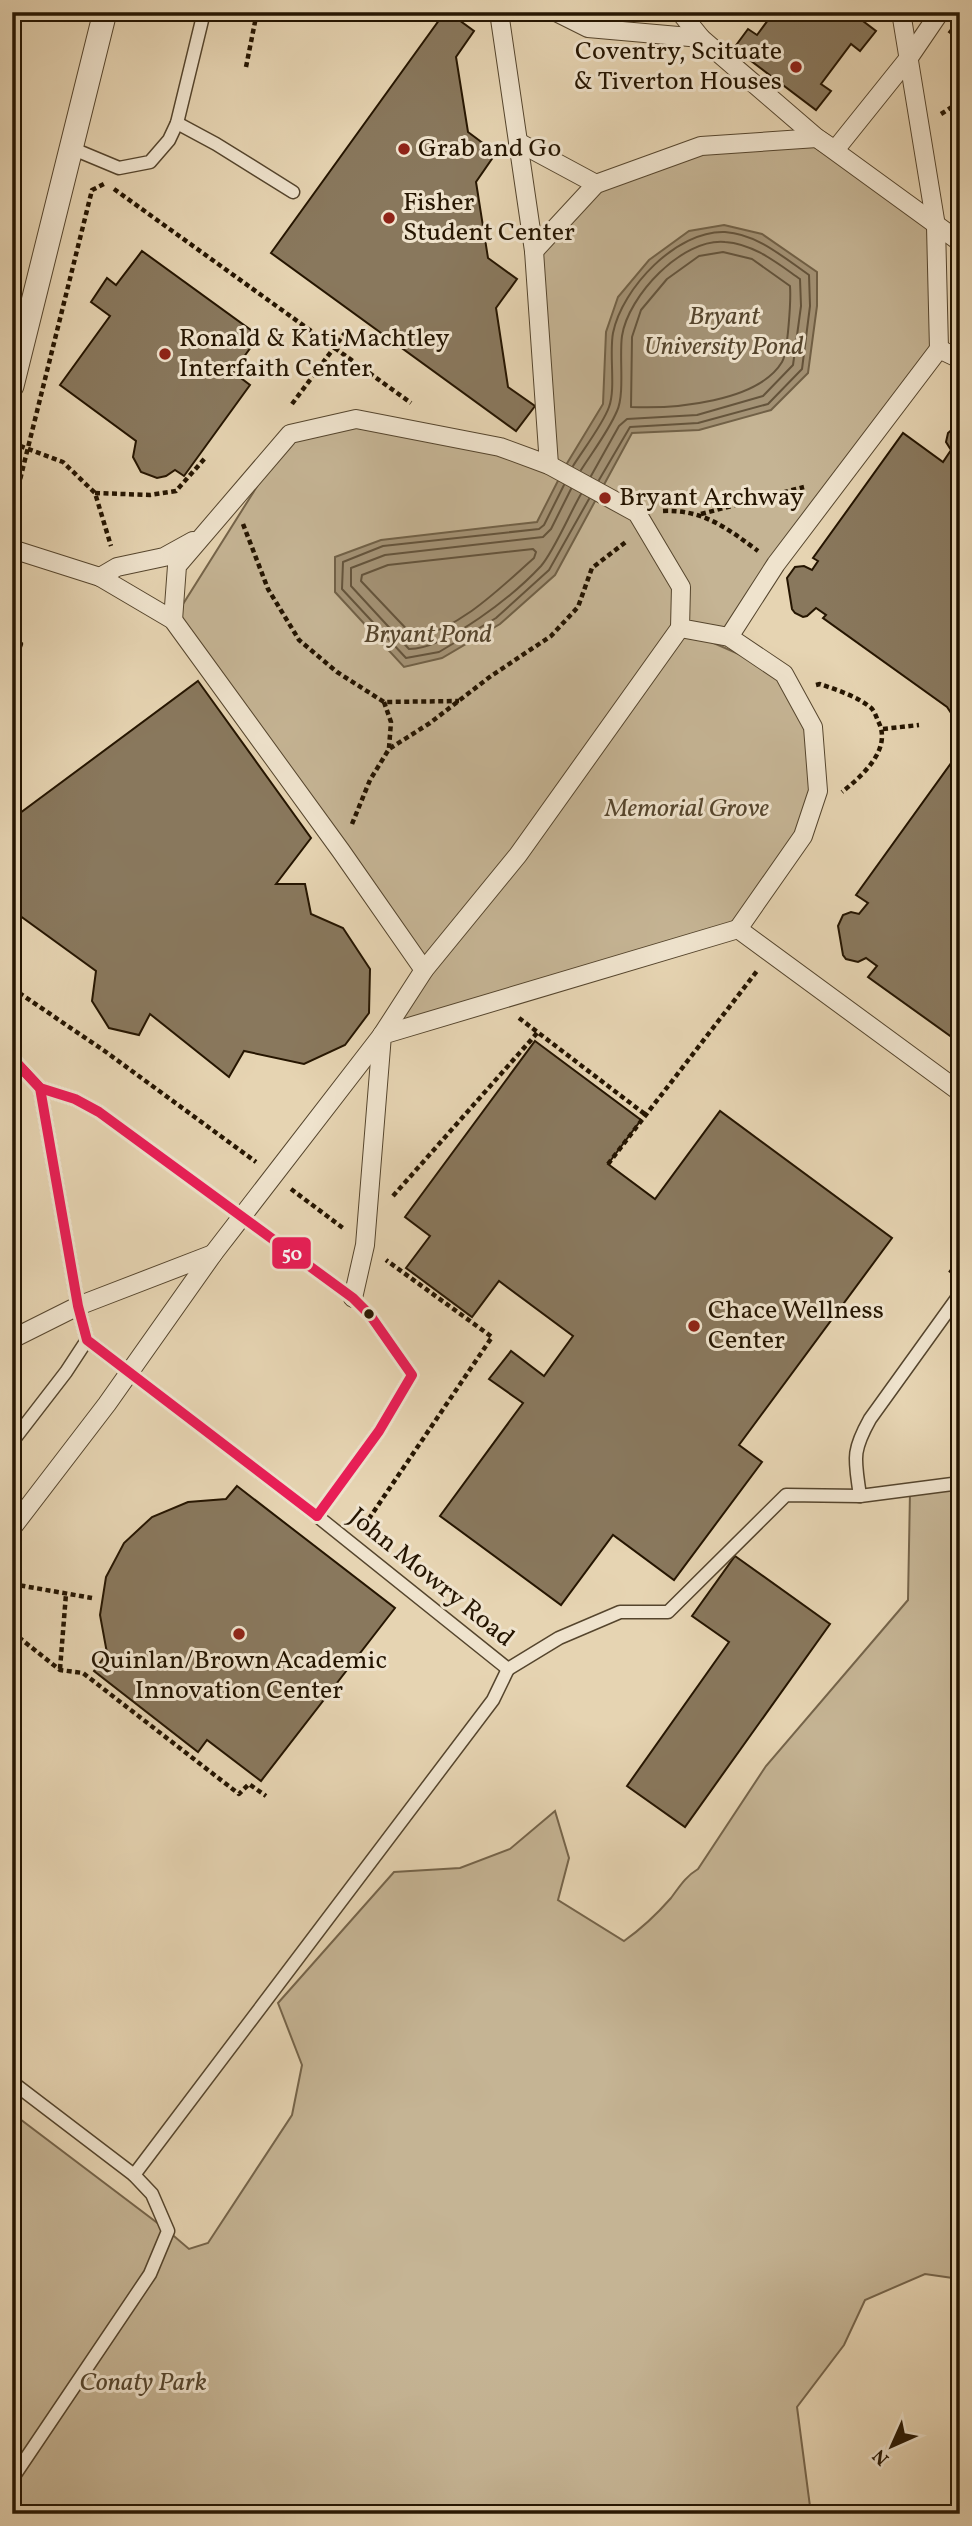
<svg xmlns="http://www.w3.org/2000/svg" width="972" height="2526" viewBox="0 0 972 2526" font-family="Vollkorn,serif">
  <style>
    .green { fill: #c5b494; stroke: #75644a; stroke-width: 2 }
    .water { fill: #a49376; stroke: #716147; stroke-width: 2 }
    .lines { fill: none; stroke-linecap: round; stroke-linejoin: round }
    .shore { stroke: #64543c; stroke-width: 2 }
    .building { fill: #89785d; stroke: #251501; stroke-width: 2 }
    .service-casing { stroke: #55452d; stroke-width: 15 }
    .pedestrian-casing { stroke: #55452d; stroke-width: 20 }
    .minor-casing { stroke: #55452d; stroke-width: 25 }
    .path { stroke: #251501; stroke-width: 4.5; stroke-dasharray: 5 3.5; stroke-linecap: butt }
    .service { stroke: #efe3cd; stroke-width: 12 }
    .pedestrian { stroke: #efe3cd; stroke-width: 18 }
    .minor { stroke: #efe3cd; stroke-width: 23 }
    .bus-1-casing { stroke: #efe3cd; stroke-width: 16 }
    .bus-1 { stroke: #ea1d57; stroke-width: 10 }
    .poi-dot { fill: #8f2418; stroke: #efe3cd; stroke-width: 2.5 }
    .bus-dot { fill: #251501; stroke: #efe3cd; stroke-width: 2.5 }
    .labels { text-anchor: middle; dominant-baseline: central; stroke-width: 6; stroke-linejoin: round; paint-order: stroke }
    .poi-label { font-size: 26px; fill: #251501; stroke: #efe3cd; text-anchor: start }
    .park-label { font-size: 26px; font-style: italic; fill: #55452d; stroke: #efe3cd }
    .street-label { font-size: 26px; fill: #251501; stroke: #efe3cd }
    .line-badge { stroke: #efe3cd; stroke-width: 2.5 }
    .badge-label { font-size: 19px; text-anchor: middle; font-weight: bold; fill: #fff }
  </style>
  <rect width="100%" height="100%" fill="#e6d4b2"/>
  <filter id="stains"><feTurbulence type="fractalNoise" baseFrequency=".00286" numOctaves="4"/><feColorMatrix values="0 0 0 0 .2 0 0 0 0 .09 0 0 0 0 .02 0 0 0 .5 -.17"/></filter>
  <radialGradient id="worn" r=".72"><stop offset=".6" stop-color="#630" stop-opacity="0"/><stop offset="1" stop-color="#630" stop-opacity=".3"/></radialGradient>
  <g class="green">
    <path d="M817 138 936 226 939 349 729 637 684 630 784 674 813 727 818 791 803 836 738 929 382 1035 424 969 173 620 290 434 356 419 549 465 534 251 596 184 701 146Z"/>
    <path d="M960 1486V2279L925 2274 865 2300 844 2345 797 2407 811 2514H12V2113L168 2231 189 2249 208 2243 292 2115 302 2065 278 2003 394 1872 460 1868 510 1849 555 1811 569 1858 558 1900 624 1941C641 1929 657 1914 671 1898 680 1886 685 1877 698 1869L766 1766 908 1600 910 1492Z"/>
  </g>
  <path class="water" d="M724 225 762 234 817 272V306L808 373 771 410 699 430 632 433 555 575 500 624 442 658 404 667 335 592V557L381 540 537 522 566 465 603 404 606 332 618 297 649 260 689 231Z"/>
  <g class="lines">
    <g class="shore">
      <path d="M723 252 752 259 790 286C791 299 788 352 782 362 758 402 674 409 631 407L632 337 641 310 667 279 699 256Z"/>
      <path d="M573 466C583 450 603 424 609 407 616 388 609 354 613 333 622 288 677 230 725 232 757 234 783 257 809 275L810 306 802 369 768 404 698 423 630 427 599 480"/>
      <path d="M581 470C593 451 608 432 617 411 625 394 619 356 622 336 628 296 682 238 725 242 754 244 777 263 800 279L801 306 793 365 763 396 697 415 627 419 619 426 591 476"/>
      <path d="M564 485 544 525 539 529 383 546 343 562 342 589 406 658 439 652 496 618 549 570 589 499"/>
      <path d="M571 489 551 529 543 537 385 555 351 568V586L409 649C447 649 515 594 541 566 554 551 570 513 581 494"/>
      <path d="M533 549 536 552 534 558C499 589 462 627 415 638L361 581 362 575 388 565Z"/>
    </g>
  </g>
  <g class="building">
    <path d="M445 12H448L474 31 456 57 468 132 496 153 476 182 488 258 517 279 496 308 508 387 535 406 516 431 271 253Z"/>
    <path d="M774 12H851L876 31 860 51 851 44 821 84 831 91 816 110 734 48 748 29 757 35Z"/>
    <path d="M960 17V40L949 32Z"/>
    <path d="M142 251 259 336 233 372 250 385 184 476 175 470 166 476 157 478 141 472 133 457 136 441 60 385 110 316 91 302 107 278 116 285Z"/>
    <path d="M955 427H960V1043L868 977 877 966 866 958 858 962 846 959 843 955 838 926 843 915 851 912 859 914 868 903 856 895 954 759 958 746V732L955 719 947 707 823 618 826 615 816 608 807 616 803 617 795 613 792 609 787 578 795 567 804 566 812 570 818 561 813 558 903 433 943 462 951 450 946 442 948 433Z"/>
    <path d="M198 681 311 838 276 884H305L311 914 343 928 370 969 369 1013 345 1045 304 1064 244 1051 229 1077 150 1014 139 1035 109 1028 92 1001 96 971 12 910V819Z"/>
    <path d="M535 1041 641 1120 608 1164 655 1199 720 1111 892 1238 739 1445 762 1462 674 1580 613 1535 561 1605 440 1516 523 1403 489 1379 511 1351 544 1376 573 1336 499 1281 472 1317 406 1268 430 1236 405 1217Z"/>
    <path d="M237 1486 395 1608 261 1781 207 1740 198 1752 94 1671 107 1653 100 1615 106 1577 124 1543 152 1517 188 1502 226 1499Z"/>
    <path d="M735 1556 830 1624 685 1827 627 1786 729 1642 692 1616Z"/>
  </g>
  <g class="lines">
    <defs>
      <g id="service">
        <path d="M177 123 216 144 293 192"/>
        <path d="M71 148 119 168 150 162 169 140 177 123 204 12"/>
        <path d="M12 1058 40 1088 75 1099 99 1112 353 1298 370 1315 412 1375 379 1431 317 1516"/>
        <path d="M40 1088 78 1306 87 1340 317 1516 508 1669 559 1638 620 1612H668L786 1495 860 1496 960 1483"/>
        <path d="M12 1442 66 1372 87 1340"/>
        <path d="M860 1496C855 1459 851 1453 870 1419L960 1294"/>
        <path d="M12 2082 134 2175 493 1700 508 1669"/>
        <path d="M12 2479 150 2274 168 2231 152 2194 134 2175"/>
      </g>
      <g id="pedestrian">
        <path d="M499 12 534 251 549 465"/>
        <path d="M556 12 588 28 701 38 817 138 960 242"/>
        <path d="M680 12 701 38"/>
        <path d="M901 12 936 226 939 349"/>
        <path d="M518 142 596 184"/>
        <path d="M534 251 596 184 701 146 817 138 835 150 908 59 940 12"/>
        <path d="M12 549 100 577 117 567 164 557 193 541"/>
        <path d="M100 577 173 620 341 851 424 970"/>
        <path d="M173 620 177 566 290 434 356 419 500 447 549 465 637 513 681 587 680 628 729 637 784 674 813 727 818 791 803 836 738 929 960 1092"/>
        <path d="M729 637 776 564 939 349 960 359"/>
        <path d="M353 1298 365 1245 382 1035 738 929"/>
        <path d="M12 1339 78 1306 213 1254"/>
        <path d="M12 1528 107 1404 213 1254 382 1035 424 970 518 855 680 628"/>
      </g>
      <path id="minor" d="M12 386 105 12"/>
    </defs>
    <use href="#service" class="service-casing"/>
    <use href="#pedestrian" class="pedestrian-casing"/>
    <use href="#minor" class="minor-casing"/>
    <g class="path">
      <path d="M246 67 257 12"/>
      <path d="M941 114 952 107 960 98"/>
      <path d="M114 189 411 403"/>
      <path d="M292 404 345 333"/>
      <path d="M12 443 63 462 95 493 111 546"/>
      <path d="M95 493 150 495 176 491 206 457"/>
      <path d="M663 511C702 509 727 528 758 551"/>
      <path d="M12 512 92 190 104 184"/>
      <path d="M701 514 804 487"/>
      <path d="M243 524 268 589 299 640 337 672 384 702 459 701"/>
      <path d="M12 641 21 644 12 668"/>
      <path d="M816 685 820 684C837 690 856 696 870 707 874 710 876 716 878 721 893 749 862 776 842 792"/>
      <path d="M384 702 391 722 389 748"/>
      <path d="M883 729 919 725"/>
      <path d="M352 824 370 780 389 749 430 723 491 676 551 636 578 607 592 568 627 541"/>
      <path d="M12 988 106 1052 256 1162"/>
      <path d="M519 1018 646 1115"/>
      <path d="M608 1164 757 971"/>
      <path d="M291 1189 343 1228"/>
      <path d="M393 1196 538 1032"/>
      <path d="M950 1273 960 1259"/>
      <path d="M364 1526 492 1337 386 1260"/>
      <path d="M12 1584 92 1598"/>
      <path d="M12 1632 60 1670 83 1673 239 1794 249 1784 266 1796"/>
      <path d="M60 1669 66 1594"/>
    </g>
    <use href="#service" class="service"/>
    <use href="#pedestrian" class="pedestrian"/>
    <use href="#minor" class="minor"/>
    <defs>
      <g id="bus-1">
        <path d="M12 1058 40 1088 75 1099 99 1112 353 1298 370 1315 412 1375 379 1431 317 1516"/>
        <path d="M12 1058 40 1088 78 1306 87 1340 317 1516"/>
      </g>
    </defs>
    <use href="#bus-1" class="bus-1-casing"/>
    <use href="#bus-1" class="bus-1"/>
  </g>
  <g class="poi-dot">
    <circle cx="796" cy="67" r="7"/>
    <circle cx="404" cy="149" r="7"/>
    <circle cx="389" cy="218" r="7"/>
    <circle cx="165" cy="354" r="7"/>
    <circle cx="605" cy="498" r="7"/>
    <circle cx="694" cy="1326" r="7"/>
    <circle cx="239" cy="1634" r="7"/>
  </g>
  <circle class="bus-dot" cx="369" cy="1314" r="6"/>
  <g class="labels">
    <g class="poi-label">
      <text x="782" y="52" text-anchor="end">Coventry, Scituate<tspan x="782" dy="30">&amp; Tiverton Houses</tspan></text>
      <text x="418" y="149">Grab and Go</text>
      <text x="403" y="203">Fisher<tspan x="403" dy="30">Student Center</tspan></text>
      <text x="179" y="339">Ronald &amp; Kati Machtley<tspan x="179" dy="30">Interfaith Center</tspan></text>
      <text x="619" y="498">Bryant Archway</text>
      <text x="708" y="1311">Chace Wellness<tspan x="708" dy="30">Center</tspan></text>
      <text x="239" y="1661" text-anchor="middle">Quinlan/Brown Academic<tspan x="239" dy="30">Innovation Center</tspan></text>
    </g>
    <g class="park-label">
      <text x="724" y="317">Bryant<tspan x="724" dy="30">University Pond</tspan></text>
      <text x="428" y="635">Bryant Pond</text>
      <text x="687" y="809">Memorial Grove</text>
      <text x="143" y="2383">Conaty Park</text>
    </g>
    <g class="street-label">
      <text transform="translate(431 1578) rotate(39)">John Mowry Road</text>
    </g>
  </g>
  <rect class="line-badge" x="271" y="1236" width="41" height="34" rx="7" fill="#ea1d57"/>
  <g class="badge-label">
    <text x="292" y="1260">50</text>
  </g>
  <rect width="972" height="2526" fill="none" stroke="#e6d4b2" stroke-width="42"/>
  <rect x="14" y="14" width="944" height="2498" fill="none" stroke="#251501" stroke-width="3.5"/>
  <rect x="21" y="21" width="930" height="2484" fill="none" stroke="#251501" stroke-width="2"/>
  <g transform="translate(892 2446) rotate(225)" stroke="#efe3cd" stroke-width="5" paint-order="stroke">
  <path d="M0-5L12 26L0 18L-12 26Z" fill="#251501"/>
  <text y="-10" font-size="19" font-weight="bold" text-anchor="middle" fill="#251501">N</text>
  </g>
  <rect width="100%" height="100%" filter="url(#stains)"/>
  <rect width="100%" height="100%" fill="url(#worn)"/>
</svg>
